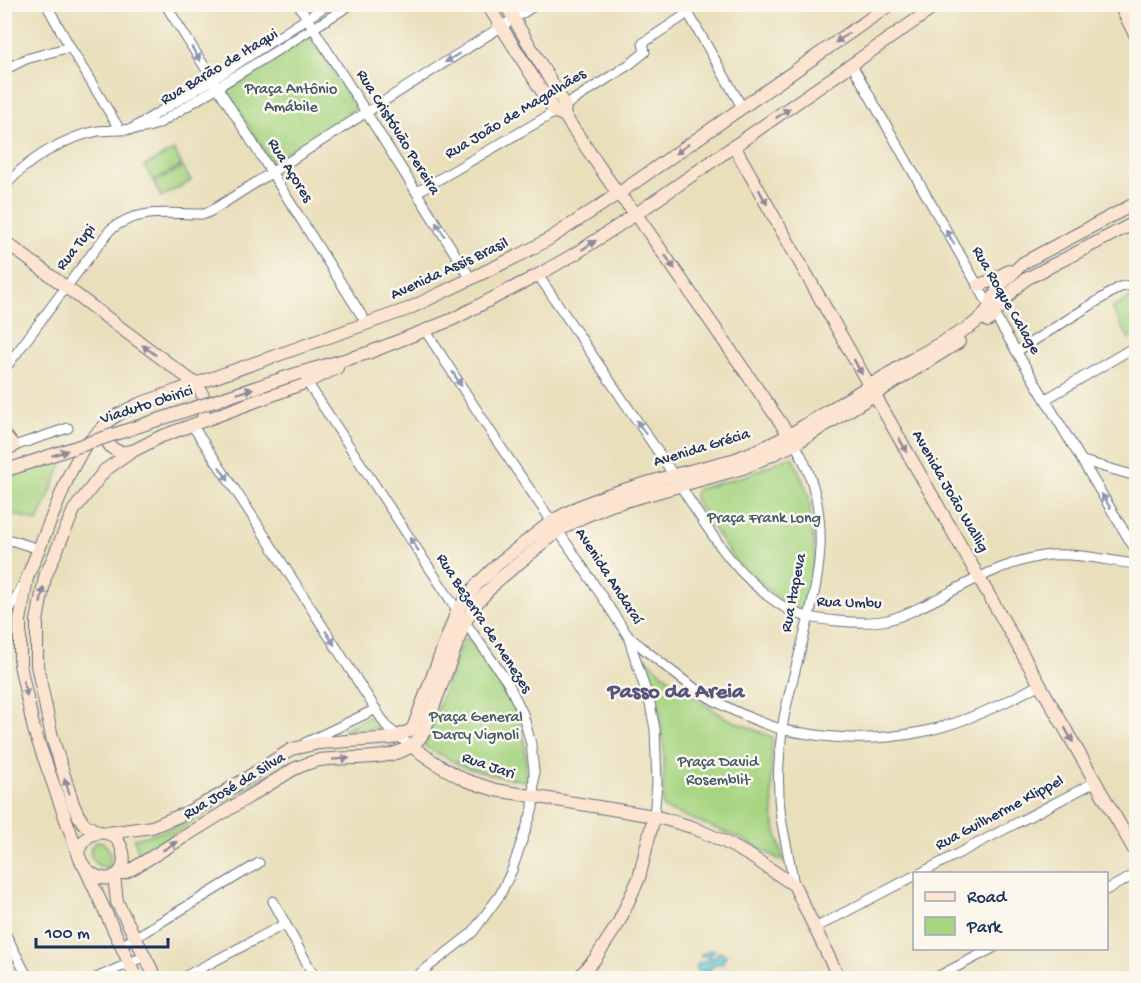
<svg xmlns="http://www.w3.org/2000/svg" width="1141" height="983" viewBox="0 0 1141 983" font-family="'Gochi Hand',sans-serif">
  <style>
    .green { fill: #a7d582; stroke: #618270; stroke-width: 1.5 }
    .water { fill: #5bc6d4; stroke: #3b7a99; stroke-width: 1.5 }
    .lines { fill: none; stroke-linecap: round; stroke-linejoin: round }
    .street-casing { stroke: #636d7f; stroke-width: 11 }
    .secondary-casing { stroke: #636d7f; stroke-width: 14 }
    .street { stroke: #fff; stroke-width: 9 }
    .secondary { stroke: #fde4d1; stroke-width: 12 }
    .secondary-bridge-casing { stroke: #636d7f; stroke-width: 14; stroke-linecap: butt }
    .secondary-bridge { stroke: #fde4d1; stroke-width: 12 }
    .oneway { fill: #8c8a98 }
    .oneway2 { fill: #8d97ae }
    .labels { text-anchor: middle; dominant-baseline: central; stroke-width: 5; stroke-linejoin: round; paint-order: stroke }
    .street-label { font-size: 16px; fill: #1b2f5e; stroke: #fbf7ec }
    .park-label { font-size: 16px; fill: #3e5867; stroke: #fbf7ec }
    .district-label { font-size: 22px; font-weight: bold; fill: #56547f; stroke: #fbf7ec }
  </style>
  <rect width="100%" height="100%" fill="#fbf7ec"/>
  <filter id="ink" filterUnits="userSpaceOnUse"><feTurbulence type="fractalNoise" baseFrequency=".0167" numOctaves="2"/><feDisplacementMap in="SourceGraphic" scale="12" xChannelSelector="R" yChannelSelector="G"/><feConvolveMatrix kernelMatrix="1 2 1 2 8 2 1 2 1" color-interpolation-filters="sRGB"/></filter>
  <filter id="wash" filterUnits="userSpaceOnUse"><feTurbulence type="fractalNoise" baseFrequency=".008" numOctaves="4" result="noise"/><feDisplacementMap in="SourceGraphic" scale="24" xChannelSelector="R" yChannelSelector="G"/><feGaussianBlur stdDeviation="1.35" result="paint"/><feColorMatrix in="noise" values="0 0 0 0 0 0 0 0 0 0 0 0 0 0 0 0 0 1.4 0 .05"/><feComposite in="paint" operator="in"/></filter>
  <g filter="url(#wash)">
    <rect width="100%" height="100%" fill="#e9dfbb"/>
    <g class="green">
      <path d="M311 36 357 108 271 162 226 91Z"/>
      <path d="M174 150 182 165 153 181 144 166Z"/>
      <path d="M183 167 191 181 161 197 154 182Z"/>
      <path d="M1131 298 1136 309V335L1129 339 1112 308Z"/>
      <path d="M793 457 809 496 815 556 807 611 784 602 736 562 695 501 694 494 698 489 748 475 786 458Z"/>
      <path d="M64 459 38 522 5 511V478Z"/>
      <path d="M469 638C489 668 517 702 524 739 526 753 526 767 526 781L492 775 464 767 424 746 463 639Z"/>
      <path d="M641 654 681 689 726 718 772 737 771 775 774 824 784 862 742 839 700 822 663 808 664 752 659 708Z"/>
      <path d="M373 714 383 727 382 728 342 730Z"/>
      <path d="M291 761 137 857 138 850 134 839 168 830Z"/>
      <path d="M100 841C109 845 112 855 110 864L106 868C91 867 83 845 100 841Z"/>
    </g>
    <path class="water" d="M710 950H715L711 955 713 960 719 952 726 955 722 964H714L710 970 701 973 696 970C696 962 700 962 707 961L708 958 706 956 701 957 700 955Z"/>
  </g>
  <g filter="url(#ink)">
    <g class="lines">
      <defs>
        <g id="street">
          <path d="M46 4 70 47 120 130"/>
          <path d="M165 4 367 324"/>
          <path d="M298 4 471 279"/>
          <path d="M683 4 742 107"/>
          <path d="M852 65 994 314 1136 551"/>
          <path d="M4 70 26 59 70 47"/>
          <path d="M133 128 212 80 329 4"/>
          <path d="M4 188C24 161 65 137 98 131 113 129 129 131 144 128 149 127 153 125 158 124L352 4"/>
          <path d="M417 192 555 112 630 64 645 52 643 43 688 13"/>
          <path d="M538 275C580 336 621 398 663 459 701 515 728 575 789 610 808 621 866 625 887 620 902 617 916 609 929 603 967 584 1008 559 1051 555 1080 553 1108 561 1136 564"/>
          <path d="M425 330 498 443 576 557 628 636 650 704 655 729 657 783 654 816"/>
          <path d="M1017 351 1120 287 1131 285 1136 287"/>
          <path d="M4 370 60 295 110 230C137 208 166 214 198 214H205L211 211 537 4"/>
          <path d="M307 382 465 622 508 683 523 714 531 744 534 771 533 808 512 870 500 895 472 933 414 978"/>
          <path d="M1046 399 1136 346"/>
          <path d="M192 425 249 511 387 727 411 746"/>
          <path d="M14 446 68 428"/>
          <path d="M1083 461 1136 476"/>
          <path d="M4 538 39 549"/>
          <path d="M4 619 24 583"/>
          <path d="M628 636C653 656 678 678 705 695 726 708 756 721 780 729 787 731 795 732 803 733 842 740 882 740 921 732 962 724 1004 704 1040 684"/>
          <path d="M305 743 376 709"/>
          <path d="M919 874 1095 782"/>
          <path d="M794 885C790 862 785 840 781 818 777 789 778 760 782 731 783 718 787 704 790 691 810 605 844 529 795 444"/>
          <path d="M1106 890 1136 874"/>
          <path d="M273 901 315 978"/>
          <path d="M815 928 914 876"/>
          <path d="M4 931 28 978"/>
          <path d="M121 946 259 863"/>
          <path d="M96 978 145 956"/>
          <path d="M182 978 285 924"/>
          <path d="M935 978 993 948"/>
        </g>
        <g id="secondary">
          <path d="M487 4 555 112 564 115"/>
          <path d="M505 4 565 105 564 115 618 194 636 214 794 442"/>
          <path d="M1119 4 1136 36"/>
          <path d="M734 146 865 378 1136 853"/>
          <path d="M4 241 196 384C204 394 206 402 203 414"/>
          <path d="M978 285 988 282 1009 271"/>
          <path d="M988 321C1001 307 1009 291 1026 279L1136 222"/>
          <path d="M299 373 368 353 451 320 538 275 578 252 636 214 939 4"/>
          <path d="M106 428C104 445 114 455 131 451"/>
          <path d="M4 434 14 446 4 449"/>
          <path d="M411 746 440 766 465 780 495 790 654 816 692 827 725 842 752 857 794 885 839 978"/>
          <path d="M98 832 84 824 78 815 73 804 52 737 37 665V621L45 577 74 510 105 470 133 451 160 437 307 382 337 368"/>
          <path d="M108 833 152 827 186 813 220 795 292 749 319 743 393 738 409 731 413 728 457 611 478 583 499 563 552 521 578 507 607 495 674 475 736 459 767 446 789 435 916 357 971 326 982 317 990 306 998 288 1023 263 1136 203"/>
          <path d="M78 853C81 840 94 828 109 834 123 839 129 864 118 874 105 886 85 872 80 859L34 730 20 665V621L27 578 69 475 84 447 111 419 119 414 139 404 408 309 524 253 549 239 618 194 891 4"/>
          <path d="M85 868 136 978"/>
          <path d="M119 873H124L132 869 294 769C303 765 311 762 320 760 355 755 403 766 424 732L465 622 476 604 497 581 558 531 583 517 611 505 743 468 795 444 959 342"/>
          <path d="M114 876 117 902 156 978"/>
          <path d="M578 978 595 959 618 924 639 878 654 816"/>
        </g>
      </defs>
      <use href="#street" class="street-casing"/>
      <use href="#secondary" class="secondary-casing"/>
      <use href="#street" class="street"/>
      <use href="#secondary" class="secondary"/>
      <defs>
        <path id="secondary-bridge" d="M4 471 299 373"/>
      </defs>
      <use href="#secondary-bridge" class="secondary-bridge-casing"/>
      <use href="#secondary-bridge" class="secondary-bridge"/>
    </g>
    <defs><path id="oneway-solid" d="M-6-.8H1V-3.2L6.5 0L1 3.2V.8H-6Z" transform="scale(1.5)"/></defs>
    <g class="oneway">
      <use href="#oneway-solid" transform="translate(842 38) rotate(145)"/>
      <use href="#oneway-solid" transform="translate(783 113) rotate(-35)"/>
      <use href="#oneway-solid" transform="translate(682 149) rotate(145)"/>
      <use href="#oneway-solid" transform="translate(763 197) rotate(61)"/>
      <use href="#oneway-solid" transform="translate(589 245) rotate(-33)"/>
      <use href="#oneway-solid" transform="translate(670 262) rotate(55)"/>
      <use href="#oneway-solid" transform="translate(149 350) rotate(-143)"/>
      <use href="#oneway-solid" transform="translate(858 367) rotate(61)"/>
      <use href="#oneway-solid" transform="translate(245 391) rotate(-18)"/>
      <use href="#oneway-solid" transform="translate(903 445) rotate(60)"/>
      <use href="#oneway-solid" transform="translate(60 453) rotate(-18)"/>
      <use href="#oneway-solid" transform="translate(42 595) rotate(-80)"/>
      <use href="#oneway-solid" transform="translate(25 688) rotate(77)"/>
      <use href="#oneway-solid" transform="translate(1069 735) rotate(61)"/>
      <use href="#oneway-solid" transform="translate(341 759) rotate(-4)"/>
      <use href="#oneway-solid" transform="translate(67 786) rotate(-107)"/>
      <use href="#oneway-solid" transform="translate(170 846) rotate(-31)"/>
    </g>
    <g class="oneway2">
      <use href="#oneway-solid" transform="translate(196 54) rotate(58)"/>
      <use href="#oneway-solid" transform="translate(452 58) rotate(148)"/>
      <use href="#oneway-solid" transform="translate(440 229) rotate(-122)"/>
      <use href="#oneway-solid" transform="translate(950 237) rotate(-120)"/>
      <use href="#oneway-solid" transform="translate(457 379) rotate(57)"/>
      <use href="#oneway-solid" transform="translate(641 427) rotate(-124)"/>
      <use href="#oneway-solid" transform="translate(224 474) rotate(56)"/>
      <use href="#oneway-solid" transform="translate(1106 501) rotate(-121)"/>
      <use href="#oneway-solid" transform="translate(414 544) rotate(-123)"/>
      <use href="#oneway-solid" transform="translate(330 638) rotate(57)"/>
    </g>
  </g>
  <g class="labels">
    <g class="street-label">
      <text transform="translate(220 68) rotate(-31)">Rua Barão de Itaqui</text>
      <text transform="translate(516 115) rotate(-31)">Rua João de Magalhães</text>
      <text transform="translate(397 133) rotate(58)">Rua Cristóvão Pereira</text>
      <text transform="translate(289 171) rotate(58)">Rua Açores</text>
      <text transform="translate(77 248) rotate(-52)">Rua Tupi</text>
      <text transform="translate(450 270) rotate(-25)">Avenida Assis Brasil</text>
      <text transform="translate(1005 301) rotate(60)">Rua Roque Calage</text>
      <text transform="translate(147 406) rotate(-18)">Viaduto Obirici</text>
      <text transform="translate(702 449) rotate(-17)">Avenida Grécia</text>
      <text transform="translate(949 492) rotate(60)">Avenida João Wallig</text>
      <text transform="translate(608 577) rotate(57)">Avenida Andaraí</text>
      <text transform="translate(795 593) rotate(-79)">Rua Itapeva</text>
      <text transform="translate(849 604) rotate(2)">Rua Umbu</text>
      <text transform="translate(483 624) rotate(57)">Rua Bezerra de Menezes</text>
      <text transform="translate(488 767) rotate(19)">Rua Jari</text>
      <text transform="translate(235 787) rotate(-31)">Rua José da Silva</text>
      <text transform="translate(1000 814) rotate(-28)">Rua Guilherme Klippel</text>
    </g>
    <g class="park-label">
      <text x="291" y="90">Praça Antônio<tspan x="291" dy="18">Amábile</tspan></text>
      <text x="764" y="519">Praça Frank Long</text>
      <text x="476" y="718">Praça General<tspan x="476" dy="18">Darcy Vignoli</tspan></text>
      <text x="718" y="763">Praça David<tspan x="718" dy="18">Rosemblit</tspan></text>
    </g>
    <g class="district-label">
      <text x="676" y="693">Passo da Areia</text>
    </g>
  </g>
  <rect width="1141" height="983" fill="none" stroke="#fbf7ec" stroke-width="24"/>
  <rect x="913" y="872" width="195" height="78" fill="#fbf7ec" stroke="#a1a7b3" stroke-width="1.5"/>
  <rect x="925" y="892" width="30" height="9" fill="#fde4d1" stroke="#a1a7b3" stroke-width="1.5"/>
  <text x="967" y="902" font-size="18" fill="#1b2f5e">Road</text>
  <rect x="925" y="917" width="30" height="18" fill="#a7d582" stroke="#a1a7b3" stroke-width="1.5"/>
  <text x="967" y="932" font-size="18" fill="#1b2f5e">Park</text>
  <path d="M36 938v9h132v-9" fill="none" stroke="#1b2f5e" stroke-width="3"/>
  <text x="45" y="938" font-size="18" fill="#1b2f5e" stroke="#fbf7ec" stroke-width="4.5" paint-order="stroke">100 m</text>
</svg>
